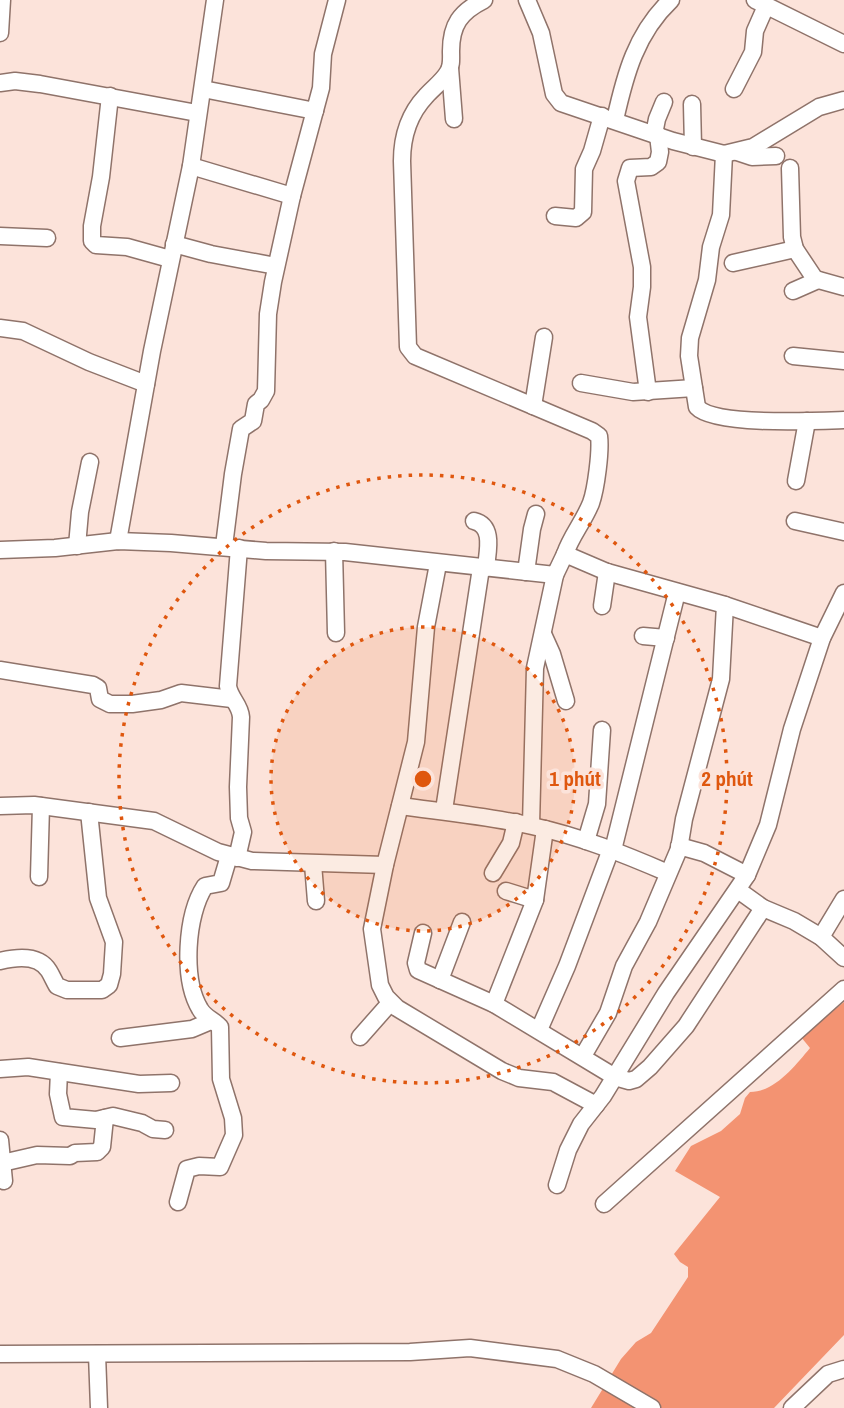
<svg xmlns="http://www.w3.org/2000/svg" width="844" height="1408" viewBox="0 0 844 1408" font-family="'Archivo Narrow',sans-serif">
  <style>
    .water { fill: #f39372 }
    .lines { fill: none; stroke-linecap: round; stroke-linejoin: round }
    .minor-casing { stroke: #8f736a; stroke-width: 19 }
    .minor { stroke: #fff; stroke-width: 16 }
    .ring { fill: none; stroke: #df570e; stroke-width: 3.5; stroke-dasharray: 3.5 7 }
    .centre { fill: #df570e; stroke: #fce3da; stroke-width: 3.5 }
    .ring-label { font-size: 21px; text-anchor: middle; font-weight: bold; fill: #df570e; stroke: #fce3da; stroke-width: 7; stroke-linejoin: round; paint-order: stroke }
  </style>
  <rect width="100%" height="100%" fill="#fce3da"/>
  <path class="water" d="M844 1002V1335L774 1408H591L621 1359 636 1342 651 1333 688 1277V1267L680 1262 674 1254 720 1197 675 1171 691 1146 721 1131 740 1114 745 1098 750 1092C775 1092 795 1066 810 1048L801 1037Z"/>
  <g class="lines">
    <defs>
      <g id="minor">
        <path d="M484 0C460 12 451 25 451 51 451 58 452 66 448 72 443 81 433 88 426 96 409 114 402 136 402 161L408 347 415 356 592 431 599 436C601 451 596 489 591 503 584 521 571 536 565 554"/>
        <path d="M527 0 541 33 554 94 561 103 673 141 724 154 753 147 819 107 844 100"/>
        <path d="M755 0 844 44"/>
        <path d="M0 33 2 0"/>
        <path d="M450 68 454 119"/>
        <path d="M0 83 15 81 40 84 197 113"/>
        <path d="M203 89 315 111"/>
        <path d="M734 89 753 52 755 31 766 6"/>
        <path d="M110 96 101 177 92 226V241L96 245 127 247 170 259"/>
        <path d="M692 104 693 147"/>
        <path d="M615 120C625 75 636 33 671 0"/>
        <path d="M654 134 657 119 664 102"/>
        <path d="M737 152 752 157 776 156"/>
        <path d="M724 154 721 215 711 247 707 280 690 338 689 356 697 407C714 426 816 421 844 420"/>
        <path d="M191 166 292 196"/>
        <path d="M790 168 792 237 795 249 815 279 844 287"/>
        <path d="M555 216 576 218 583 212 584 169 592 151 602 116"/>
        <path d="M0 236 47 238"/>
        <path d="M174 244 211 254 276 266"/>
        <path d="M733 263 795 249"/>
        <path d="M793 291 818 280"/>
        <path d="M0 328 23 331 89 362 146 384"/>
        <path d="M793 356 844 361"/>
        <path d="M581 383 633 392 694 388"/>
        <path d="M648 392 638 317 642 287V267L626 181 630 168 651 167 658 162 660 152 658 135"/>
        <path d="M533 406 544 337"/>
        <path d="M796 481 807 421"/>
        <path d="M474 521C495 526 487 553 486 568"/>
        <path d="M795 521 844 532"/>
        <path d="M118 541 152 351 191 166 215 0"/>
        <path d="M77 546 80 512 90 462"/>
        <path d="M224 546 233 474 241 429 253 421 256 404 261 400 266 391 268 314 273 282 292 196 321 88 323 54 337 0"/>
        <path d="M0 550 55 548 118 541 171 543 266 551 345 552 555 575 565 554 607 572 725 605 822 638"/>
        <path d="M334 551 336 633"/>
        <path d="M438 564 426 627 416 742 385 865 372 929 380 985 386 997 397 1008 502 1071 519 1078 553 1082 596 1105"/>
        <path d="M526 572 532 529 536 514"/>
        <path d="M602 606 607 572"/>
        <path d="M543 634 552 654 566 701"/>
        <path d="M643 636 666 638"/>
        <path d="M0 670 93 685 98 688 100 699 110 704H132L161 700 181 693 232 699"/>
        <path d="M0 806 34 805 154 821 218 852 252 861 385 865"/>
        <path d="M400 806C444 812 488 816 532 826 579 836 624 854 668 873"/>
        <path d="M444 810 481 568"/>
        <path d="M531 825 535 668 555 575"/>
        <path d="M586 841 597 804 602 730"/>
        <path d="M679 846 704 853 747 875"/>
        <path d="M613 850 677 592"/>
        <path d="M237 858 243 832 239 818 238 787 241 717C240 704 230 699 228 686L239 548"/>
        <path d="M313 864 316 901"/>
        <path d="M493 873 511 843 516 822"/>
        <path d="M39 877 41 806"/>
        <path d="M738 890 763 908 794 921 821 937 844 958"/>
        <path d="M506 891 535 900"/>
        <path d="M423 933 416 963 418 970 494 1004 615 1077 629 1081 636 1079 650 1067 686 1026 763 908"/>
        <path d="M821 937 844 899"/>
        <path d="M0 961C16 957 39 954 49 971 52 976 54 981 57 986L67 990H102L109 985 112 974 114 942 98 898 89 812"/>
        <path d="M440 980 462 922"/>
        <path d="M494 1004 535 900 545 829"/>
        <path d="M539 1030 567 966 611 849"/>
        <path d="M360 1037 390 1003"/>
        <path d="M120 1038 192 1029 211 1021"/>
        <path d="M583 1056 608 1013 624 966 648 922 679 849 684 819 721 679 725 605"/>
        <path d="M0 1069 28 1067 139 1084 171 1083"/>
        <path d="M59 1072 58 1094 63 1117 96 1120 113 1116 142 1123 153 1129 165 1130"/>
        <path d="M0 1140 4 1181"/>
        <path d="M2 1163 37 1155 70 1156 75 1153 97 1152 102 1147 105 1118"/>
        <path d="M557 1185 568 1150 581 1124 603 1096 666 993 747 875 768 825 792 729 822 638 844 593"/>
        <path d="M178 1202 187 1169 199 1166 220 1167 234 1135 233 1118 221 1079 220 1027C214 1020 205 1018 200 1009 182 979 186 915 205 886L221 883 229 856"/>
        <path d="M604 1204 844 989"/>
        <path d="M0 1354 410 1352 470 1348 557 1359 594 1374 652 1408"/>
        <path d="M97 1354 99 1408"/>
        <path d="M792 1408 828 1374 844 1369"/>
      </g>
    </defs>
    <use href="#minor" class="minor-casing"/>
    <use href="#minor" class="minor"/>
  </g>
  <circle cx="423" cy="779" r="152" fill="#df570e" fill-opacity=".12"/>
  <g class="ring">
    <circle cx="423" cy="779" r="152"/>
    <circle cx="423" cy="779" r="304"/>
  </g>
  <circle cx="423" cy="779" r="10" class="centre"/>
  <g class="ring-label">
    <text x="575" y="786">1 phút</text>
    <text x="727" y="786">2 phút</text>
  </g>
</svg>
